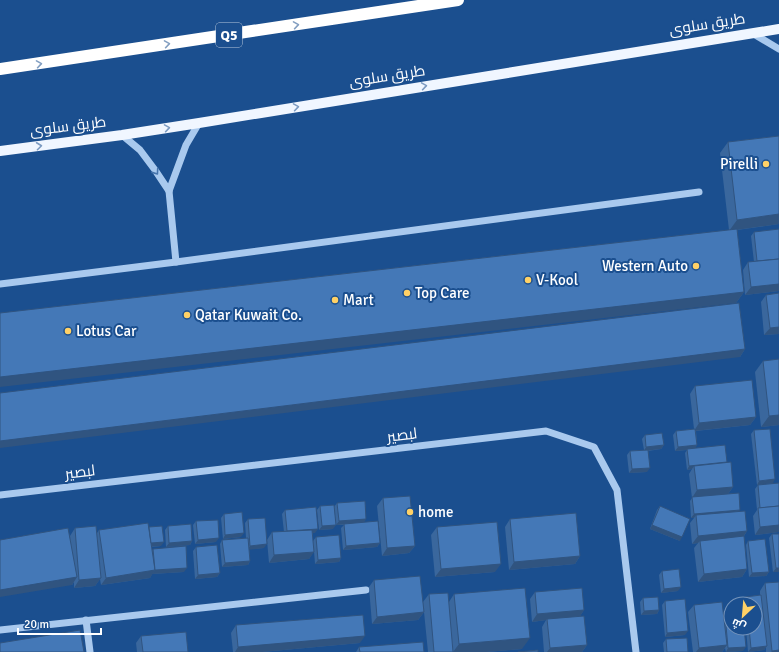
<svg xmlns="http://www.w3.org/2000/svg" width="779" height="652" viewBox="0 0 779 652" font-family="Signika,Cairo,sans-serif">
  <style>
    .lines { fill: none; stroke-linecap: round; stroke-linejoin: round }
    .minor { stroke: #a9c9ee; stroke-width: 7 }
    .major { stroke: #f0f6ff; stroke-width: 10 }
    .highway { stroke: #fff; stroke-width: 12 }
    .wall { fill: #3a679d }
    .shaded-wall { fill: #305480 }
    .building { fill: #4478b7; stroke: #305480 }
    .oneway { stroke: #829ec1 }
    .oneway2 { stroke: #7b9ac1 }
    .oneway3 { stroke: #4674ac }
    .poi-dot { fill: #ffd166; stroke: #1b4f8f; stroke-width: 1.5 }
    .labels { text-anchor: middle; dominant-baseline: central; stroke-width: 4; stroke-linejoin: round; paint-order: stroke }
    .shield { fill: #1b4f8f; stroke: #bbcadd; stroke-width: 1 }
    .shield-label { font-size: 14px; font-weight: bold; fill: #fff }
    .street-label { font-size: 15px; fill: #fff; stroke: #1b4f8f }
    .poi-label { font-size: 15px; fill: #fff; stroke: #1b4f8f; text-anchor: start }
  </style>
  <rect width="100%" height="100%" fill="#1b4f8f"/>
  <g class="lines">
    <g class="minor">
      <path d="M752 33 779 49"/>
      <path d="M122 135 140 150 155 170 169 191"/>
      <path d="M176 262 169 191 186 145 199 123"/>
      <path d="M0 284 176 262 699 192"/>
      <path d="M0 495 546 431 594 447 617 490 636 652"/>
      <path d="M86 620 90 652"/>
      <path d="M0 630 366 590"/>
    </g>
    <path class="major" d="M0 151 122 135 199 123 779 29"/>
    <path class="highway" d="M0 69 458 0"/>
  </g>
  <g class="wall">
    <path d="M779 136V224L737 230 744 292 736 303 745 349 740 357 729 230 720 153 728 142Z"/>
    <path d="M754 232 779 291 745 295 743 270 748 262H754L751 236Z"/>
    <path d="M766 295 779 334 764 335 761 302Z"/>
    <path d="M763 361 779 425 761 427 755 372Z"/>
    <path d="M695 386 756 417 750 425 696 431 697 445 695 448 727 462 733 487 728 494 739 511 747 531 744 536 747 569 742 577 698 582 694 548 698 543 692 544 690 523 694 518H691L690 501 692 498 689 474 692 469 687 470 685 453 687 450 675 451 673 435 676 431 694 429 690 394Z"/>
    <path d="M754 430 773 483 757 485 751 434Z"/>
    <path d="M645 435 664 445 661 449 648 451 647 472 629 473 627 455 630 451 644 450 642 439Z"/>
    <path d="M758 485 779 532 755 535 753 516 757 510 755 489Z"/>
    <path d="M383 498 415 546 409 553 382 556 377 506Z"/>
    <path d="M337 503 380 543 377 547 343 550 341 528 344 525H336L334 507Z"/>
    <path d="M320 506 333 529 319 530 317 510Z"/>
    <path d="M660 506 680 541 650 529 657 510Z"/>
    <path d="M285 510 315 533H313V541L316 537 341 558 339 562 315 564 314 551 309 559 269 563 267 540 272 532H284L282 514Z"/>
    <path d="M224 514 241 537 223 539 221 518Z"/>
    <path d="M248 519 264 548 249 549 250 561 248 565 222 567 220 544 222 540 246 538 245 523Z"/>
    <path d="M510 519 580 556 575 564 509 570 505 527Z"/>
    <path d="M196 521 216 542 195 544 193 525Z"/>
    <path d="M168 526 192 541 190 545 166 547 165 530Z"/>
    <path d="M149 527 161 546 152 547V550L153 549 184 572 152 574 150 578 101 585 100 579 95 586 74 588V582L72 585 70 536 75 528 97 533 99 530Z"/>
    <path d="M437 527 495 572 435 577 431 535Z"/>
    <path d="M772 534 779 572H773L769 538Z"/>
    <path d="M748 541 769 572 766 576 749 577 746 545Z"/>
    <path d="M196 547 220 573 217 577 195 579 193 551Z"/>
    <path d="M662 571 678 591 661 593 659 575Z"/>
    <path d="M374 580 424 612 418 620 372 624 369 587Z"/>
    <path d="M765 583 779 652H766V647L764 650 748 652 746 628H755V604H743L742 601 745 597 760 595V591Z"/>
    <path d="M535 592 584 610 580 616 587 645 582 652H544L542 627 546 620 532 622 530 599Z"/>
    <path d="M429 594 449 602 454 594 522 649 486 652H428L423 602Z"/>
    <path d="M643 598 659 610 657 614 641 615 640 602Z"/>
    <path d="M665 601 685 635 665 637 662 605Z"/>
    <path d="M694 605 724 615 725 614 743 651 726 652 725 648 722 652H693L688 612Z"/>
    <path d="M236 625 360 643 262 652H233L231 633Z"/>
    <path d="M141 636 188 652H137L136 643Z"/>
    <path d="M666 639 688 652H664L663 643Z"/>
    <path d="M359 647 424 652H356Z"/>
  </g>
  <g class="shaded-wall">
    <path d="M779 214V224L729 231 737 220Z"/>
    <path d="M779 284V291L745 295 751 287Z"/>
    <path d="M744 292 736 303 0 387V377Z"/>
    <path d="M779 327V334L764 335 770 328Z"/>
    <path d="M745 349 740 357 0 448V441Z"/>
    <path d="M779 415V425L761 427 769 416Z"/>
    <path d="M756 417 750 425 694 431 699 423Z"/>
    <path d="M664 445 661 449 644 451 646 447Z"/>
    <path d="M697 445 695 449 675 451 678 447Z"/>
    <path d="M727 462 694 466 692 469 687 470 689 466Z"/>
    <path d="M650 468 647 472 629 473 632 469Z"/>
    <path d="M775 479 773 483 757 485 759 481Z"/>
    <path d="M733 487 728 494 692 498 697 490Z"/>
    <path d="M740 510 737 514 696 515 694 518H691L694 514Z"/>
    <path d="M366 519 364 523 336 525 339 521Z"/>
    <path d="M336 525 333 529 319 530 322 526Z"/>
    <path d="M652 525 682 537 680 541 650 529Z"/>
    <path d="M779 525V532L755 535 760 527Z"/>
    <path d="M318 529 315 533 284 535 287 531Z"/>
    <path d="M747 531 742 539 700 541 698 543 692 544 698 536Z"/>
    <path d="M244 533 241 537 223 539 225 535Z"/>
    <path d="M219 538 216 542 195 544 198 540Z"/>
    <path d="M192 541 190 545 166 547 169 543Z"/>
    <path d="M164 542 161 546 147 547 150 543Z"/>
    <path d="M380 543 377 547 343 550 346 546Z"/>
    <path d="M267 544 264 548 247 550 250 546Z"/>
    <path d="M415 546 409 553 382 556 387 548Z"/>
    <path d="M314 552 309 559 269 563 274 555Z"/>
    <path d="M580 556 575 564 509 570 514 562Z"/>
    <path d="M341 558 339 562 315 564 318 560Z"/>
    <path d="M250 561 248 565 222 567 225 563Z"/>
    <path d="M501 564 495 572 435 577 441 569Z"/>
    <path d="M187 568 184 572 152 574 155 570Z"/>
    <path d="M776 568H779V572H773Z"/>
    <path d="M747 569 742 577 698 582 704 574Z"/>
    <path d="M155 570 150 578 101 585 106 578Z"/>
    <path d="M769 572 766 576 749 577 752 573Z"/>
    <path d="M220 573 217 577 195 579 198 575Z"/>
    <path d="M77 577 72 585 0 597V590Z"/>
    <path d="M101 578 95 586 74 588 79 580Z"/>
    <path d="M681 587 678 591 661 593 664 589Z"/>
    <path d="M584 610 579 618 547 619 546 620 532 622 537 614Z"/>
    <path d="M659 610 657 614 641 615 644 611Z"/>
    <path d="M424 612 418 620 372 624 377 617Z"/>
    <path d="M688 631 685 635 665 637 667 633Z"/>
    <path d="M365 636 360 643 262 652H235L238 647Z"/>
    <path d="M530 638 522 649 486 652H453L459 644Z"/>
    <path d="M587 645 582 652H547L550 648Z"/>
    <path d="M727 645 722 652H696L699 648Z"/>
    <path d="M767 646 764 650 748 652 751 648Z"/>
    <path d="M746 647 743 651 726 652 728 648Z"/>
    <path d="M779 650V652H771L772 651Z"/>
  </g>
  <g class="building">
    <path d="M779 136V214L737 220 728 142Z"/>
    <path d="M737 229 744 292 0 377V313Z"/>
    <path d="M779 229V259L757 261 754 232Z"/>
    <path d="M779 259V284L751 287 748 262Z"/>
    <path d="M779 293V327L770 328 766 295Z"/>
    <path d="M739 303 745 349 0 441V393Z"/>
    <path d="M779 359V415L769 416 763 361Z"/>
    <path d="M752 380 756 417 699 423 695 386Z"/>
    <path d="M695 429 697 445 678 447 676 431Z"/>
    <path d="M770 429 775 479 759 481 754 430Z"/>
    <path d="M662 433 664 445 646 447 645 435Z"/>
    <path d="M725 445 727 462 689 466 687 449Z"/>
    <path d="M648 450 650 468 632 469 630 451Z"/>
    <path d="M731 462 733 487 697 490 694 466Z"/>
    <path d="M779 483V506L760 508 758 485Z"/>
    <path d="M739 493 740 510 694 514 692 497Z"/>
    <path d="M410 496 415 546 387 548 383 498Z"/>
    <path d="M365 501 366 519 339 521 337 503Z"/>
    <path d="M334 505 336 525 322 526 320 506Z"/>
    <path d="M660 506 690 519 682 537 652 525Z"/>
    <path d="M779 506V525L760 527 758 508Z"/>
    <path d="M316 507 318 529 287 531 285 510Z"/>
    <path d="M745 511 747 531 698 536 696 515Z"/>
    <path d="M242 512 244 533 225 535 224 514Z"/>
    <path d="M576 513 580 556 514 562 510 519Z"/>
    <path d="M265 518 267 544 250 546 248 519Z"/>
    <path d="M218 520 219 538 198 540 196 521Z"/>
    <path d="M378 521 380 543 346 546 344 524Z"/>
    <path d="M497 522 501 564 441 569 437 527Z"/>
    <path d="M148 523 155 570 106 578 99 530Z"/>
    <path d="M191 524 192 541 169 543 168 526Z"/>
    <path d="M96 526 101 578 79 580 75 528Z"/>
    <path d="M162 526 164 542 151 543 149 527Z"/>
    <path d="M68 528 77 577 0 590V540Z"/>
    <path d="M312 530 314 552 274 555 272 532Z"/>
    <path d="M772 534H779V568H776Z"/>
    <path d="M339 535 341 558 318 560 316 537Z"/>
    <path d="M744 536 747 569 704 574 700 541Z"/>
    <path d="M248 538 250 561 225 563 222 540Z"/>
    <path d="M765 539 769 572 752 573 748 541Z"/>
    <path d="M217 545 220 573 198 575 196 547Z"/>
    <path d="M186 546 187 568 155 570 153 549Z"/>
    <path d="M679 569 681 587 664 589 662 571Z"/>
    <path d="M420 576 424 612 377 617 374 580Z"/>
    <path d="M779 582V650L772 651 765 583Z"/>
    <path d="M525 588 530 638 459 644 454 594Z"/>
    <path d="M582 588 584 610 537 614 535 592Z"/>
    <path d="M448 593 453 652H434L429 594Z"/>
    <path d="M761 595 767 646 751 648 749 628H755V604H746L745 597Z"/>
    <path d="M658 597 659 610 644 611 643 598Z"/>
    <path d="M685 599 688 631 667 633 665 601Z"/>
    <path d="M722 602 727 645 699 648 694 605Z"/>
    <path d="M731 613V628H744L746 647 728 648 725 614Z"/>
    <path d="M363 615 365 636 238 647 236 625Z"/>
    <path d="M584 616 587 645 550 648 547 619Z"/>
    <path d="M80 630 84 652H0V643Z"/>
    <path d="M186 632 188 652H143L141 636Z"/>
    <path d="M687 638 688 652H667L666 639Z"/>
    <path d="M423 642 424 652H360L359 647Z"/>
    <path d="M538 650V652H518Z"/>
  </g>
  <defs><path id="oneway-chevron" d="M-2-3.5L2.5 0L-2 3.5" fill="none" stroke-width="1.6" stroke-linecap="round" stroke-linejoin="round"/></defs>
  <g class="oneway">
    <use href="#oneway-chevron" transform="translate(296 25) rotate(-9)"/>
    <use href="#oneway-chevron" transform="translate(167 44) rotate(-9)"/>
    <use href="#oneway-chevron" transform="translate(39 64) rotate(-9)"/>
  </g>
  <g class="oneway2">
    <use href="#oneway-chevron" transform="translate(424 86) rotate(-9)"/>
    <use href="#oneway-chevron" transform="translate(296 107) rotate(-9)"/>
    <use href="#oneway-chevron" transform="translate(167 128) rotate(-9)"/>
    <use href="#oneway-chevron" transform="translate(39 146) rotate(-7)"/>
  </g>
  <use class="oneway3" href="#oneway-chevron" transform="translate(156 172) rotate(55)"/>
  <g class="poi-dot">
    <circle cx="766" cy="164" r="4"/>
    <circle cx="696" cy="266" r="4"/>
    <circle cx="528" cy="280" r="4"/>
    <circle cx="407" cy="293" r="4"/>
    <circle cx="335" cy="300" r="4"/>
    <circle cx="187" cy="315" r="4"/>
    <circle cx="68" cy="331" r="4"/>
    <circle cx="410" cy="512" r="4"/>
  </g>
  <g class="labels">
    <rect class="shield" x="216" y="23" width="26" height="24" rx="3"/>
    <g class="shield-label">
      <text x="229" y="35">Q5</text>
    </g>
    <g class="street-label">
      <text transform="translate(707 24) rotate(-9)">طريق سلوى</text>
      <text transform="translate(387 76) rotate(-9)">طريق سلوى</text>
      <text transform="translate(68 126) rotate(-7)">طريق سلوى</text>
      <text transform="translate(402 435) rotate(-7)">لبصير</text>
      <text transform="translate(80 472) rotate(-7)">لبصير</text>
    </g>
    <g class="poi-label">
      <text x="758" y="164" text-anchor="end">Pirelli</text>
      <text x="688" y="266" text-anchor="end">Western Auto</text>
      <text x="536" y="280">V-Kool</text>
      <text x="415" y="293">Top Care</text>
      <text x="343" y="300">Mart</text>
      <text x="195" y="315">Qatar Kuwait Co.</text>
      <text x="76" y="331">Lotus Car</text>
      <text x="418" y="512">home</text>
    </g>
  </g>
  <g transform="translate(743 616) rotate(206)"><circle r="19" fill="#1b4f8f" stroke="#7695bc"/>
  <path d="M0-3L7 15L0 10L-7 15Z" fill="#ffd166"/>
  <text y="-6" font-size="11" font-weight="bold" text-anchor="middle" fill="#ffffff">ش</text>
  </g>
  <path d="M18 628v6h83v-6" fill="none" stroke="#ffffff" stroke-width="2"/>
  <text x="24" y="628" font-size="12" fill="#ffffff" stroke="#1b4f8f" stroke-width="3" paint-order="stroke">20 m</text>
</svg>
